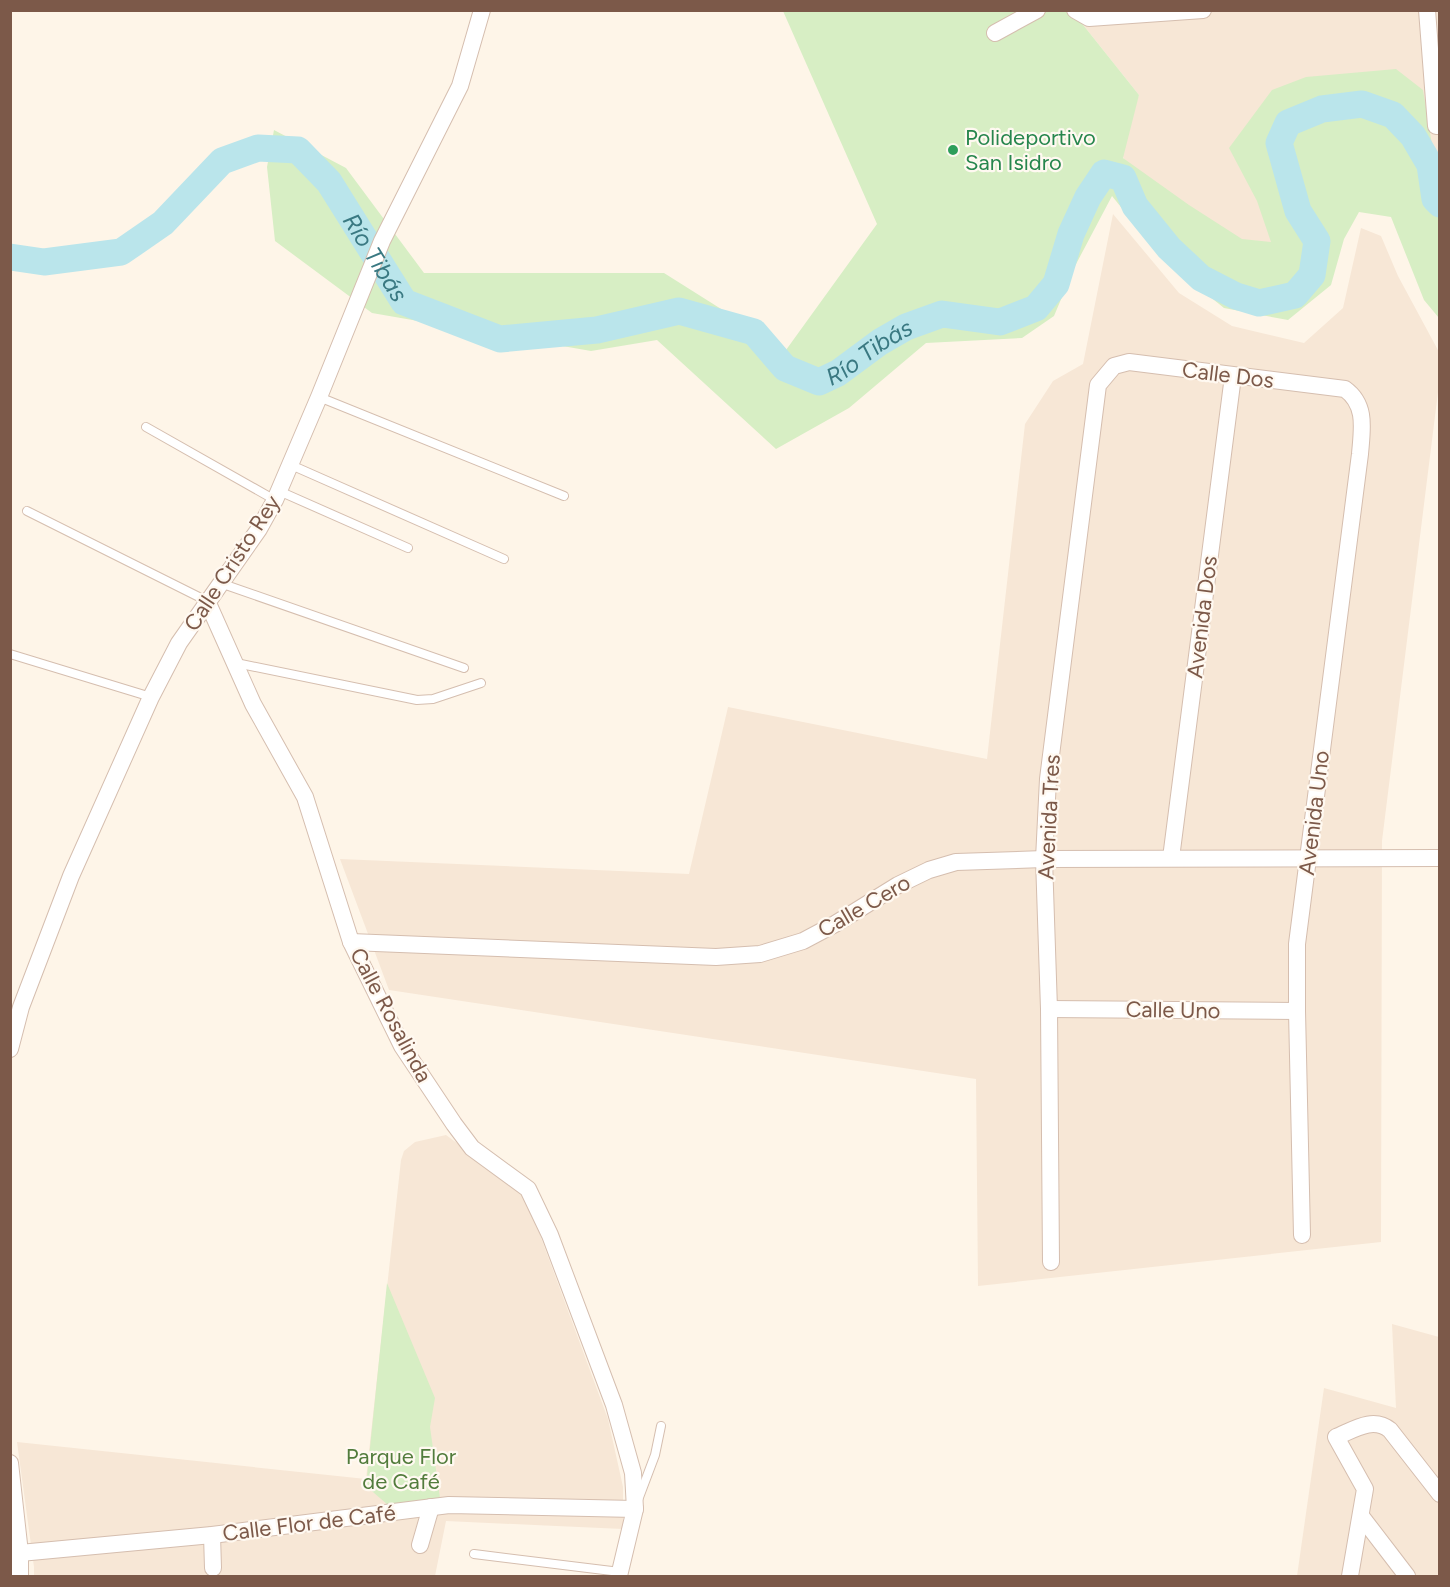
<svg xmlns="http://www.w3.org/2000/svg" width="1450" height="1587" viewBox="0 0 1450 1587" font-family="Figtree,sans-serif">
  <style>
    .residential { fill: #f7e7d6 }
    .green { fill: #d7eec4 }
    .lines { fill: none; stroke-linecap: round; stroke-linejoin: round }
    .river { stroke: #bae5eb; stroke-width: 27 }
    .service-casing { stroke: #d5beaf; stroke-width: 10 }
    .minor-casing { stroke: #d5beaf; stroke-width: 18 }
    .service { stroke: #fff; stroke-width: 8 }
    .minor { stroke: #fff; stroke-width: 16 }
    .leisure-dot { fill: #2e9e5b; stroke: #fff9f1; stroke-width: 2 }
    .labels { text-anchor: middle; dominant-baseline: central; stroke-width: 4.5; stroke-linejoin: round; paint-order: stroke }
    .leisure-label { font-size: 22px; fill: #27864d; stroke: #fff9f1; text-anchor: start }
    .street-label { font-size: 22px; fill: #7c5949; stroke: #fff9f1 }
    .park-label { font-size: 22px; fill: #527c3c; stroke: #fff9f1 }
    .water-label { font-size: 24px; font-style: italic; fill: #3a7982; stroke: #fff9f1 }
  </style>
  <rect width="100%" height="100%" fill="#fef5e8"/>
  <g class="residential">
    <path d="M1072 11H1439V174L1419 124 1290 279 1149 197 1119 151 1139 95Z"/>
    <path d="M1113 214 1179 293 1232 326 1304 343 1343 308 1361 228 1381 236 1398 276 1439 352 1440 376 1382 841 1381 1242 978 1286 976 1079 389 990 340 859 689 874 728 707 987 759 1025 424 1053 381 1083 364Z"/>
    <path d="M446 1135 519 1189 526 1197 608 1419 623 1487V1529L446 1521 435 1576H34V1567L17 1442 366 1479 401 1160 404 1151 415 1142Z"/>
    <path d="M1392 1324 1439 1337V1576H1297L1324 1388 1396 1408Z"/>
  </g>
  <g class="green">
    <path d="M783 11H1072L1139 95 1123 158 1189 205 1242 239 1271 242 1257 201 1229 148 1272 90 1306 77 1396 69 1423 90 1435 163 1439 173V318L1424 300 1391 217 1359 212 1344 239 1331 285 1288 320 1224 308 1162 258 1112 196 1075 266 1054 316 1022 338 926 343 849 408 776 449 657 340 591 351 372 313 275 241 267 167 274 130 346 168 424 273H664L786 350 877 224Z"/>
    <path d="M387 1283 435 1398 430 1427 440 1498 388 1505 366 1486Z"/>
  </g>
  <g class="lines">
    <path class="river" id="s1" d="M10 257 44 262 121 252 163 223 222 161 258 148 298 150 329 182 404 302 500 339 597 330 679 311 754 332 785 368 819 382 838 373 880 342 906 327 942 314 1000 322 1036 308 1056 284 1071 234 1088 197 1104 173 1123 178 1135 206 1169 248 1201 278 1236 296 1259 303 1295 295 1312 275 1317 241 1298 211 1279 143 1288 123 1322 109 1362 104 1393 115 1413 136 1430 165 1435 199 1440 204"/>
    <defs>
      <g id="service">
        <path d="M319 397 564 496"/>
        <path d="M146 427 275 500"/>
        <path d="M291 465 504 559"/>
        <path d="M279 491 408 548"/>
        <path d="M27 511 207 601"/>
        <path d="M220 583 464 668"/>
        <path d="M10 654 151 697"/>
        <path d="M236 663 417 700 433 699 481 683"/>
        <path d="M638 1500 655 1455 661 1426"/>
        <path d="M474 1554 620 1572"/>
      </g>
      <g id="minor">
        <path d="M1075 10 1089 18 1203 10"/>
        <path d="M1427 10 1436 126H1440"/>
        <path d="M995 33 1037 10"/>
        <path d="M207 601 253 704 305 797 351 942 402 1046 454 1124 472 1148 528 1189 550 1235 614 1405 633 1473 635 1509 619 1576"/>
        <path d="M1171 858 1233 376"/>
        <path d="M351 942 716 957 760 954 803 941 835 924 898 885 929 870 956 862 1044 859 1440 858"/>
        <path d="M1049 1009 1297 1011"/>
        <path d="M10 1049 21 1007 71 876 151 697 179 643 259 529 275 500 319 397 382 241 460 86 482 10"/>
        <path d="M1051 1262 1049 1009 1044 859 1048 779 1098 385 1114 366 1129 362 1345 389C1367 405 1362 429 1360 454L1297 944V1011L1302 1235"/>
        <path d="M10 1463 20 1553V1576"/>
        <path d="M1361 1516 1407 1576"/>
        <path d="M212 1535 213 1568"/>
        <path d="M420 1545 431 1507"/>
        <path d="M20 1553 212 1535 449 1505 635 1509"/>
        <path d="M1350 1576 1365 1489 1336 1437C1353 1430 1373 1416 1390 1430L1440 1494"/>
      </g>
    </defs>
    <use href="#service" class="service-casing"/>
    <use href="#minor" class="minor-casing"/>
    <use href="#service" class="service"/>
    <use href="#minor" class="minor"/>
  </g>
  <circle class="leisure-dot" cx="953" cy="150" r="6"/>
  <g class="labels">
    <g class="leisure-label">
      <text x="965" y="137">Polideportivo<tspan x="965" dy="25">San Isidro</tspan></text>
    </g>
    <g class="street-label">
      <text transform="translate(1228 375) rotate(7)">Calle Dos</text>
      <text transform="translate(232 563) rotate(-57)">Calle Cristo Rey</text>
      <text transform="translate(1202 617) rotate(-83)">Avenida Dos</text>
      <text transform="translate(1314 813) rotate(-83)">Avenida Uno</text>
      <text transform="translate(1049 817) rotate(-87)">Avenida Tres</text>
      <text transform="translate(864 906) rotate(-30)">Calle Cero</text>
      <text transform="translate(1173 1010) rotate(1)">Calle Uno</text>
      <text transform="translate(391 1015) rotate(62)">Calle Rosalinda</text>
      <text transform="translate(309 1523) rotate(-7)">Calle Flor de Café</text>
    </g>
    <g class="park-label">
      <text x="401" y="1456">Parque Flor<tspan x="401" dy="25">de Café</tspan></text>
    </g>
    <g class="water-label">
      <text stroke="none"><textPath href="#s1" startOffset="460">Río Tibás</textPath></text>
      <text stroke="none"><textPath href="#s1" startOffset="1018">Río Tibás</textPath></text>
    </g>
  </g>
  <rect width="1450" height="1587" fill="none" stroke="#7c5949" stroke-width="24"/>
</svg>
